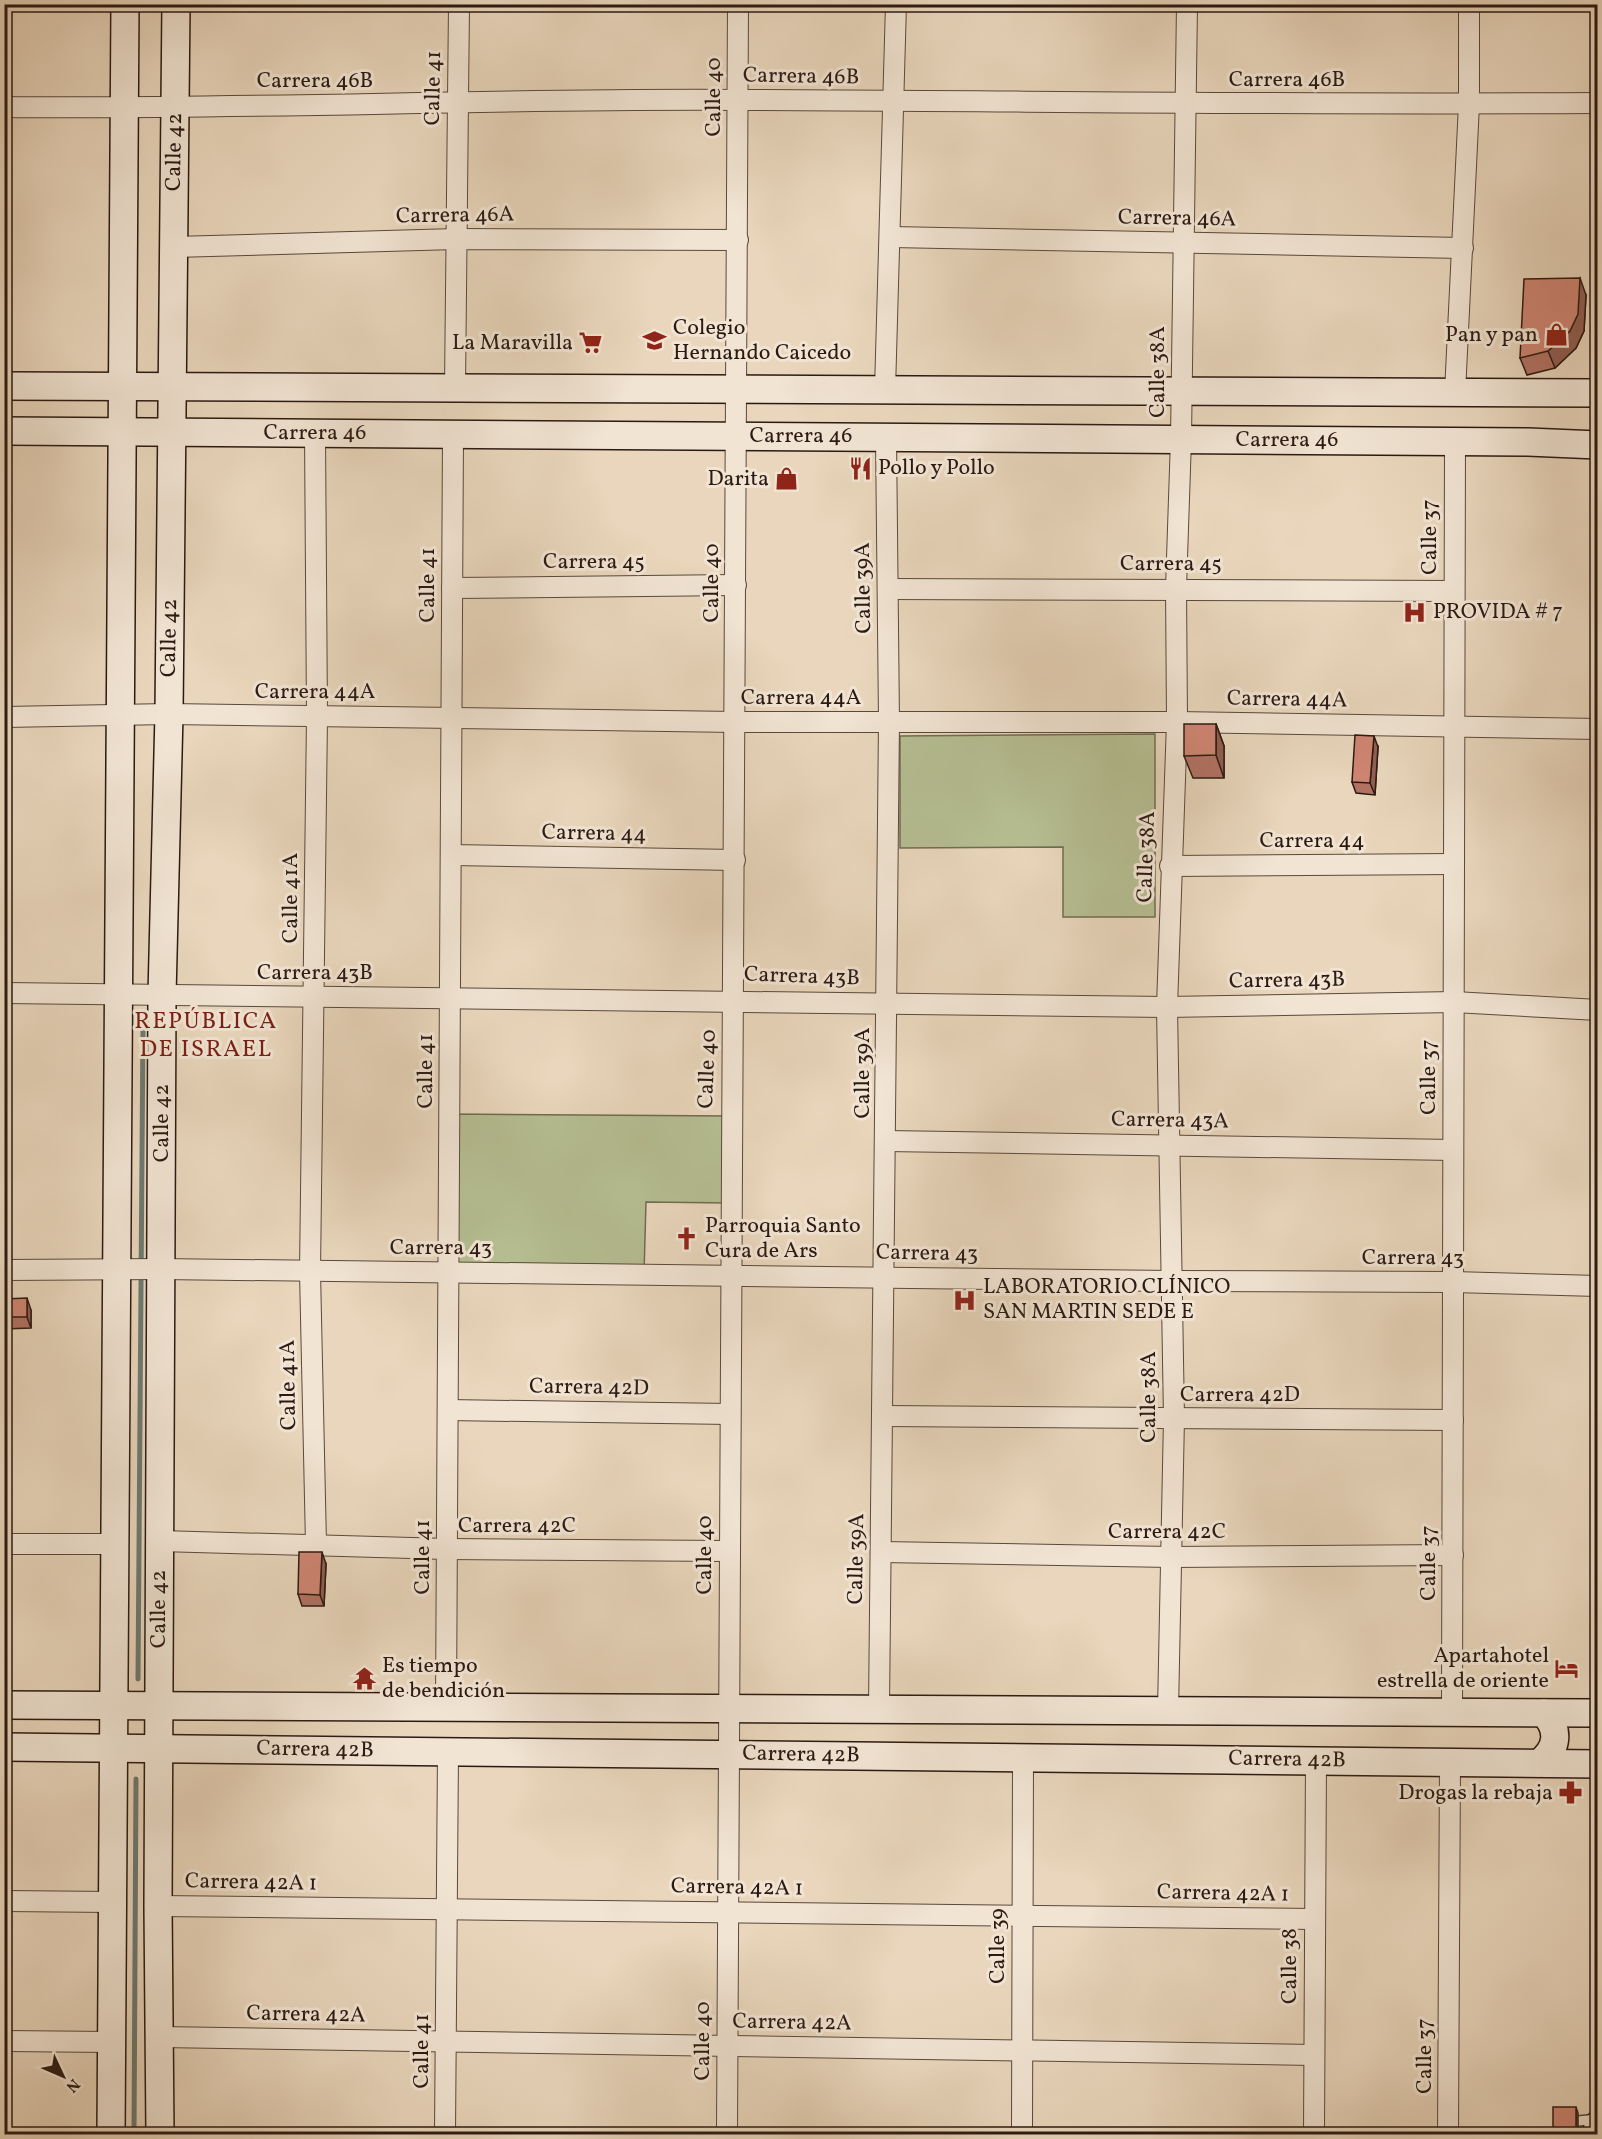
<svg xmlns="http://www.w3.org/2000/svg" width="1602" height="2139" viewBox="0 0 1602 2139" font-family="Vollkorn,serif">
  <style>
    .green { fill: #b5be92; stroke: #706c52; stroke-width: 1.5 }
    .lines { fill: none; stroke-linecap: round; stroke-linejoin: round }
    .stream { stroke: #6c7972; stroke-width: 5 }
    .lane-casing { stroke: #5a493d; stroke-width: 12 }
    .street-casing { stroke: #5a493d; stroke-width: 22 }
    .secondary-casing { stroke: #2b1a13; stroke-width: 30 }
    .path { stroke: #2b1a13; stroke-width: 3; stroke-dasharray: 4.5 3; stroke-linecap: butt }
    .lane { stroke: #f1e4d3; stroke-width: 9 }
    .street { stroke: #f1e4d3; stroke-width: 20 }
    .secondary { stroke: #f1e4d3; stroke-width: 27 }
    .wall { fill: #b27263; stroke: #2b1a13; stroke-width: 1.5 }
    .shaded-wall { fill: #915d50; stroke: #2b1a13; stroke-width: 1.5 }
    .building { fill: #cf8573; stroke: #2b1a13; stroke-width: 1.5 }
    .labels { text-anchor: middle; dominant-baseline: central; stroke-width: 6; stroke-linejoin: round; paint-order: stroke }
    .street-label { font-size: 22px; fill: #2b1a13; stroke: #f1e4d3 }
    .poi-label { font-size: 22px; fill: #2b1a13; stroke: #f1e4d3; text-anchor: start }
    .neighbourhood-label { font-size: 24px; letter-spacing: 1.5px; fill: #7a1f14; stroke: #f1e4d3 }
  </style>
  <rect width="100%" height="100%" fill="#e9d6bc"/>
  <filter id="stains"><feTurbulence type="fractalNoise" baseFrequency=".00333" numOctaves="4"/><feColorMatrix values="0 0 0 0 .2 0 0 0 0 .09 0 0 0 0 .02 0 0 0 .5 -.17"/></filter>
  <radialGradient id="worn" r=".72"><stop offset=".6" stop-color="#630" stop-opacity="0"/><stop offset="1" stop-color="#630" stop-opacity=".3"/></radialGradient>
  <g class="green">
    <path d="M1155 734V917H1063V847L900 848V736Z"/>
    <path d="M449 1114 731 1116 730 1203 646 1202 644 1274 448 1272Z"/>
  </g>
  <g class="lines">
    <g class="stream">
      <path d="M138 1679 143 1027"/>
      <path d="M134 2134 136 1779"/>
    </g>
    <defs>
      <path id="lane" d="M1578 2121 1598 2119"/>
      <g id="street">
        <path d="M4 107C250 110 495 98 741 100 1026 101 1312 105 1598 103"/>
        <path d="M891 237 1463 248"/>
        <path d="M174 247 456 239 738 240"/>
        <path d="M455 388 459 4"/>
        <path d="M885 390 896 4"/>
        <path d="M1455 393 1469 104V4"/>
        <path d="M315 433 317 717 310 1272 316 1544"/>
        <path d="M452 588 736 585"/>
        <path d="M888 589 1454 591"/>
        <path d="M4 717 169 714 736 722H1177L1598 729"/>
        <path d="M451 855 735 860"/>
        <path d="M1170 866 1454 864"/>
        <path d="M4 993 1167 1007 1454 1002 1598 1010"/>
        <path d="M886 1141 1453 1150"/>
        <path d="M4 1270 161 1269 1173 1281 1453 1282 1598 1286"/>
        <path d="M448 1410 730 1414"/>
        <path d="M883 1416 1453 1420"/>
        <path d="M160 1541 447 1549 729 1551"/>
        <path d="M4 1544H114"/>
        <path d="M881 1552 1171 1557 1453 1555"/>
        <path d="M446 1707 453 434"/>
        <path d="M879 1709 889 721 886 437"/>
        <path d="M1168 1711 1174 1418 1167 1007 1177 722 1176 588 1181 439 1187 4"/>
        <path d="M1452 1713 1455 441"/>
        <path d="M4 1901 112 1902"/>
        <path d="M158 1906 1315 1919"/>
        <path d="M160 2037 1314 2055"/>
        <path d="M4 2041 111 2042"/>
        <path d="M445 2134 448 1752"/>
        <path d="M727 2134 738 4"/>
        <path d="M1022 2134 1023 1758"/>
        <path d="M1314 2134 1316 1761"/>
        <path d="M1448 2134 1450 1762"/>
      </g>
      <g id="secondary">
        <path d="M4 386 1598 393"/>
        <path d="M4 431 1528 442 1598 445"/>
        <path d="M4 1705 1598 1713"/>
        <path d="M4 1747 1598 1764"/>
        <path d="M1539 1763C1558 1749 1560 1730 1544 1713"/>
        <path d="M111 2134 125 4"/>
        <path d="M160 2134 158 1906 162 995 169 714 176 4"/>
        <path d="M1597 2134 1598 2125"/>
      </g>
    </defs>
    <use href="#lane" class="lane-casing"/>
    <use href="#street" class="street-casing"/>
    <use href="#secondary" class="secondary-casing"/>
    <g class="path">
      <path d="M1592 371V363H1598"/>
      <path d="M1594 467V500L1598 499"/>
    </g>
    <use href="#lane" class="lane"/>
    <use href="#street" class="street"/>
    <use href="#secondary" class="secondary"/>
  </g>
  <g class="wall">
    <path d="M1586 295 1584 331 1576 348 1555 368 1527 375 1520 358Z"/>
    <path d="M1216 724 1224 746V778H1193L1184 756Z"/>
    <path d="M1378 747 1375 795 1356 793 1352 782Z"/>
    <path d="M4 1299 31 1310V1328L4 1329Z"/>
    <path d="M326 1564 324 1606H302L298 1594Z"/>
  </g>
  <g class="shaded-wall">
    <path d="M1580 278 1586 295 1584 331 1576 348 1555 368 1548 351Z"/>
    <path d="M1216 724 1224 746V778L1216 755Z"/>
    <path d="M1374 736 1378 747 1375 795 1370 783Z"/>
    <path d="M27 1298 31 1310V1328L27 1317Z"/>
    <path d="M322 1552 326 1564 324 1606 320 1595Z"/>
    <path d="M1576 2107 1578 2113V2134H1576Z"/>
  </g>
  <g class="building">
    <path d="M1580 278 1578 314 1570 331 1548 351 1520 358 1524 279Z"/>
    <path d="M1184 724H1216V755L1184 756Z"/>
    <path d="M1355 735 1374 736 1370 783 1352 782Z"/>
    <path d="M27 1298V1317H4V1299Z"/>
    <path d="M299 1552H322L320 1595 298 1594Z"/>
    <rect x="1553" y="2107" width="23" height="27"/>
  </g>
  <defs>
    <symbol id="shop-bare" viewBox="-9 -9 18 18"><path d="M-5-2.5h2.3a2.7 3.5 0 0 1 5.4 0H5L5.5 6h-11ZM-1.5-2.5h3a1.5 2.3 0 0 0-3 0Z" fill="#8f2418" stroke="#f1e4d3" stroke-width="2.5" paint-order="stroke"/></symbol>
    <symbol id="school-bare" viewBox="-9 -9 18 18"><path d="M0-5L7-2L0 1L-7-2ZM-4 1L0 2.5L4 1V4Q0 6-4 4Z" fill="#8f2418" stroke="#f1e4d3" stroke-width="2.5" paint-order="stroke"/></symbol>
    <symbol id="supermarket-bare" viewBox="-9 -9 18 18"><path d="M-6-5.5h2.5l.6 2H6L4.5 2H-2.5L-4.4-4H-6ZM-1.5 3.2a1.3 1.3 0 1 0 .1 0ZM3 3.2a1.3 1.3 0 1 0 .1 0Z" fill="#8f2418" stroke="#f1e4d3" stroke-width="2.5" paint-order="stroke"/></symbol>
    <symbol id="restaurant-bare" viewBox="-9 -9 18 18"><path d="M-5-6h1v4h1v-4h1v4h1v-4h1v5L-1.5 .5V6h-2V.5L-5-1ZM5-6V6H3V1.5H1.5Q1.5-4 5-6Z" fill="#8f2418" stroke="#f1e4d3" stroke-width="2.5" paint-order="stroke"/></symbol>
    <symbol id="hospital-bare" viewBox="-9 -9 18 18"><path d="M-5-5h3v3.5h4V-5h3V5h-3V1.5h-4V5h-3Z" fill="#8f2418" stroke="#f1e4d3" stroke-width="2.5" paint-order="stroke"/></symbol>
    <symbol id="church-bare" viewBox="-9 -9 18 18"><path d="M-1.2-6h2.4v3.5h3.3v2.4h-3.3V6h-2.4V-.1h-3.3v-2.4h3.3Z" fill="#8f2418" stroke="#f1e4d3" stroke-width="2.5" paint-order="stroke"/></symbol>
    <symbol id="hotel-bare" viewBox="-9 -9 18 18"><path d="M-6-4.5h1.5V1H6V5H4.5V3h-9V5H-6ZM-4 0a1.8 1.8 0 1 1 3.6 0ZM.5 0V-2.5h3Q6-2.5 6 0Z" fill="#8f2418" stroke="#f1e4d3" stroke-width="2.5" paint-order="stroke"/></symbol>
    <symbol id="temple-bare" viewBox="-9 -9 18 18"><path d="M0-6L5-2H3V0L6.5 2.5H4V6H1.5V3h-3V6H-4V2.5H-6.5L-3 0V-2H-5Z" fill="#8f2418" stroke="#f1e4d3" stroke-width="2.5" paint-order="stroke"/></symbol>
    <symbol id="pharmacy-bare" viewBox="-9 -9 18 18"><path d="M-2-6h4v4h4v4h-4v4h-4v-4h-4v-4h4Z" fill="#8f2418" stroke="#f1e4d3" stroke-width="2.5" paint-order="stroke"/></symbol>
  </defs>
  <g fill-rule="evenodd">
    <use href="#shop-bare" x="1540" y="318" width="33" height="33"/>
    <use href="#school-bare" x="638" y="324" width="33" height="33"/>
    <use href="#supermarket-bare" x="574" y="326" width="33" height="33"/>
    <use href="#restaurant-bare" x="844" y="452" width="33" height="33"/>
    <use href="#shop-bare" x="770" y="462" width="33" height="33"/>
    <use href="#hospital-bare" x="1398" y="596" width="33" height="33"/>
    <use href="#church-bare" x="670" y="1222" width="33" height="33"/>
    <use href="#hospital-bare" x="948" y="1284" width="33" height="33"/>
    <use href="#hotel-bare" x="1550" y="1652" width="33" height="33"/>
    <use href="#temple-bare" x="348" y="1662" width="33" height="33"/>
    <use href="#pharmacy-bare" x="1554" y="1776" width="33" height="33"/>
  </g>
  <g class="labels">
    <g class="street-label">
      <text transform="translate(801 77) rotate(1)">Carrera 46B</text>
      <text x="1287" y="80">Carrera 46B</text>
      <text x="315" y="81">Carrera 46B</text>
      <text transform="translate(434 88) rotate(-89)">Calle 41</text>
      <text transform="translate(714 97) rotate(-90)">Calle 40</text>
      <text transform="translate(175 152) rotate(-89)">Calle 42</text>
      <text transform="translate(455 216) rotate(-1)">Carrera 46A</text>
      <text transform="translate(1177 219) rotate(1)">Carrera 46A</text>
      <text transform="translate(1158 372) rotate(-90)">Calle 38A</text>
      <text x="315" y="433">Carrera 46</text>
      <text x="801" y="436">Carrera 46</text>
      <text x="1287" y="440">Carrera 46</text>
      <text transform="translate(1430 537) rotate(-90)">Calle 37</text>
      <text x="594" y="562">Carrera 45</text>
      <text x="1171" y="564">Carrera 45</text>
      <text transform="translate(712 583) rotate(-90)">Calle 40</text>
      <text transform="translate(428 585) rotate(-90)">Calle 41</text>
      <text transform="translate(864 588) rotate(-91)">Calle 39A</text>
      <text transform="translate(170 638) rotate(-89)">Calle 42</text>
      <text x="315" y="692">Carrera 44A</text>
      <text x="801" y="698">Carrera 44A</text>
      <text transform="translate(1287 700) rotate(1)">Carrera 44A</text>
      <text transform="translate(594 834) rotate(1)">Carrera 44</text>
      <text x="1312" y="841">Carrera 44</text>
      <text transform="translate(1147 857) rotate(-88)">Calle 38A</text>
      <text transform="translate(291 898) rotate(-90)">Calle 41A</text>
      <text x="315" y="973">Carrera 43B</text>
      <text transform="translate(802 977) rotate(2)">Carrera 43B</text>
      <text transform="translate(1287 981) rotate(-1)">Carrera 43B</text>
      <text transform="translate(708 1069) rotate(-88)">Calle 40</text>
      <text transform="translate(426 1071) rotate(-90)">Calle 41</text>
      <text transform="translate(863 1073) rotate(-90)">Calle 39A</text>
      <text transform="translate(1429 1077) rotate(-90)">Calle 37</text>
      <text transform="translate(1170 1121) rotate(1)">Carrera 43A</text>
      <text transform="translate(162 1123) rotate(-90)">Calle 42</text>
      <text x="441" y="1248">Carrera 43</text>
      <text transform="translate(927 1254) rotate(1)">Carrera 43</text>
      <text x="1413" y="1258">Carrera 43</text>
      <text transform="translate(289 1385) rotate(-91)">Calle 41A</text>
      <text transform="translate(589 1388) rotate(1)">Carrera 42D</text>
      <text x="1240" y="1395">Carrera 42D</text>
      <text transform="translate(1149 1397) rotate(-90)">Calle 38A</text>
      <text x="517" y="1526">Carrera 42C</text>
      <text x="1167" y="1532">Carrera 42C</text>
      <text transform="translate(705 1555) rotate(-90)">Calle 40</text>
      <text transform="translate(423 1557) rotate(-90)">Calle 41</text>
      <text transform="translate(857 1559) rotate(-89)">Calle 39A</text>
      <text transform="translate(1429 1563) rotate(-90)">Calle 37</text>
      <text transform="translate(159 1609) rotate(-90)">Calle 42</text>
      <text transform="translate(315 1750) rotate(1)">Carrera 42B</text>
      <text transform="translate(801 1755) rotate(1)">Carrera 42B</text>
      <text transform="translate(1287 1760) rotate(1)">Carrera 42B</text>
      <text transform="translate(251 1883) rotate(1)">Carrera 42A 1</text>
      <text transform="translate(737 1888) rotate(1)">Carrera 42A 1</text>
      <text transform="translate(1223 1894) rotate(1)">Carrera 42A 1</text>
      <text transform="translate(998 1946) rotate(-90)">Calle 39</text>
      <text transform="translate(1290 1966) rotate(-90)">Calle 38</text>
      <text transform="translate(306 2015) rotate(1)">Carrera 42A</text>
      <text transform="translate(792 2023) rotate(1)">Carrera 42A</text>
      <text transform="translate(703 2041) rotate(-90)">Calle 40</text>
      <text transform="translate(422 2051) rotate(-90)">Calle 41</text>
      <text transform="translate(1425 2056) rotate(-90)">Calle 37</text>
    </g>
    <g class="poi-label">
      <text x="673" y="328">Colegio<tspan x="673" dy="25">Hernando Caicedo</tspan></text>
      <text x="1538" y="335" text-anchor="end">Pan y pan</text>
      <text x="573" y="343" text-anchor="end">La Maravilla</text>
      <text x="878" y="468">Pollo y Pollo</text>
      <text x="769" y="479" text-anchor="end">Darita</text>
      <text x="1433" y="612">PROVIDA # 7</text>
      <text x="705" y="1226">Parroquia Santo<tspan x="705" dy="25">Cura de Ars</tspan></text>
      <text x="983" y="1287">LABORATORIO CLÍNICO<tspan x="983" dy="25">SAN MARTIN SEDE E</tspan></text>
      <text x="1549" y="1656" text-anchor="end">Apartahotel<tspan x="1549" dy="25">estrella de oriente</tspan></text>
      <text x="382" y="1666">Es tiempo<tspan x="382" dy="25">de bendición</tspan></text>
      <text x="1553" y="1793" text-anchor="end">Drogas la rebaja</text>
    </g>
    <g class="neighbourhood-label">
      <text x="206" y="1022">REPÚBLICA<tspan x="206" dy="28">DE ISRAEL</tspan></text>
    </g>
  </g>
  <rect width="1602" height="2139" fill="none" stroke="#e9d6bc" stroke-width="24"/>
  <rect x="6" y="6" width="1590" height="2127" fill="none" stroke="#2b1a13" stroke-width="3"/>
  <rect x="12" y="12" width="1578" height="2115" fill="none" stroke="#2b1a13" stroke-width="1.5"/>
  <g transform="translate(63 2076) rotate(134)" stroke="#f1e4d3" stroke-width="4.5" paint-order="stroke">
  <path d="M0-4.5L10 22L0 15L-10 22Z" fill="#2b1a13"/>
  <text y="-9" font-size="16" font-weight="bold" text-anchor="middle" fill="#2b1a13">N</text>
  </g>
  <rect width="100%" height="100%" filter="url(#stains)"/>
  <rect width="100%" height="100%" fill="url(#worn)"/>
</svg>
